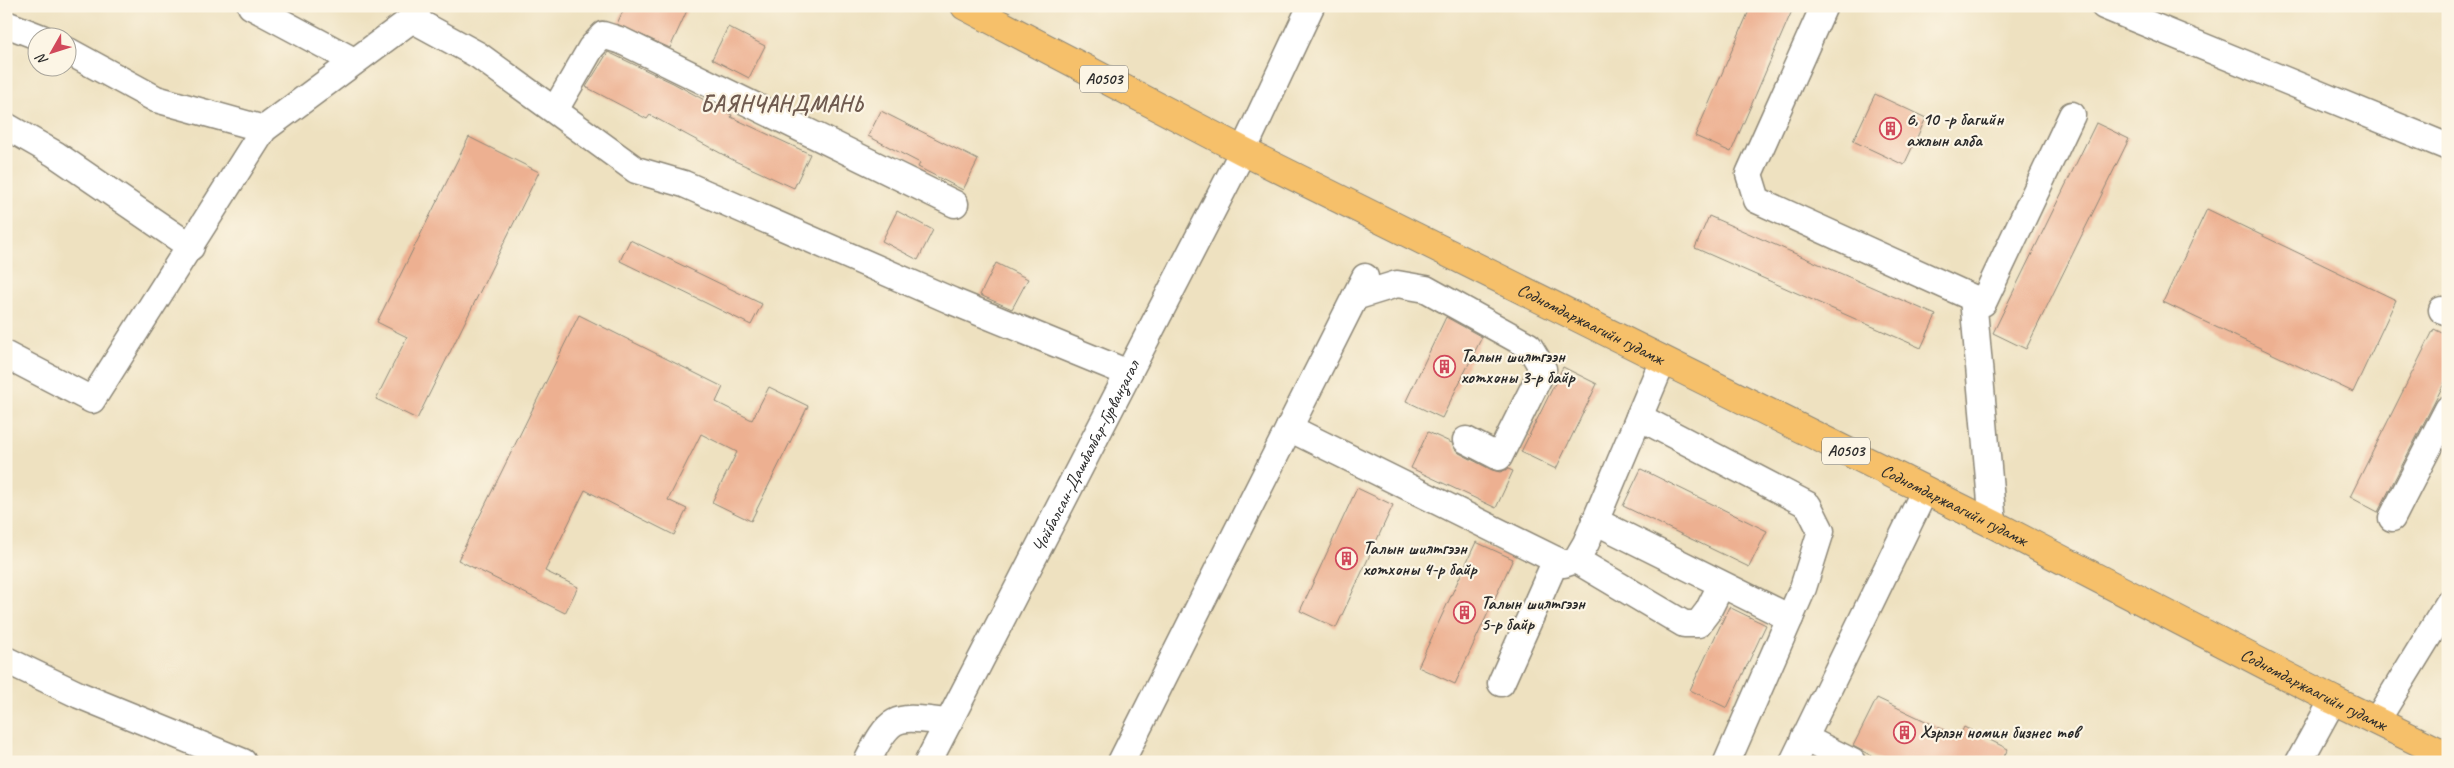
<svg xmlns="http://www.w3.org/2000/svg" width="2454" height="768" viewBox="0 0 2454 768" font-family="Caveat,sans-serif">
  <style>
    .building { fill: #edb091 }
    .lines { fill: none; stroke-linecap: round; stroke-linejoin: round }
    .minor-casing { stroke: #8c8676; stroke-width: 29 }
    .major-casing { stroke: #8c8676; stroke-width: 30 }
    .minor { stroke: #fff; stroke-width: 26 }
    .major { stroke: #f6c06b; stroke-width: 28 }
    .labels { text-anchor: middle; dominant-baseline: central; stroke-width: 4.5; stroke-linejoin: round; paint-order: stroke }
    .shield { fill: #fcf5e5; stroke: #6a6863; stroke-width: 1 }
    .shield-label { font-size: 16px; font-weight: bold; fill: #2b2b2b }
    .poi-label { font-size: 18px; font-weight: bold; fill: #2b2b2b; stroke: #fcf5e5; text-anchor: start }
    .street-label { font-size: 18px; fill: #2b2b2b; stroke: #fcf5e5 }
    .district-label { font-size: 22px; font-weight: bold; letter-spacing: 1px; fill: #6f5a4f; stroke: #fcf5e5 }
  </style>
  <rect width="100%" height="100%" fill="#fcf5e5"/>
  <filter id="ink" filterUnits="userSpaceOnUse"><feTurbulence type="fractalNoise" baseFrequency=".02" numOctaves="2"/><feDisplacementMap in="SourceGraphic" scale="10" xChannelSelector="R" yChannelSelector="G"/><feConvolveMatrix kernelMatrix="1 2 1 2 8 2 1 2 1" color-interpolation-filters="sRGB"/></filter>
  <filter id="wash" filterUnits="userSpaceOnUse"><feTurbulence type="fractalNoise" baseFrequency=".0096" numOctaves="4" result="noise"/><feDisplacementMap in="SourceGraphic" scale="20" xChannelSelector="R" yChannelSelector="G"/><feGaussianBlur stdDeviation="1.12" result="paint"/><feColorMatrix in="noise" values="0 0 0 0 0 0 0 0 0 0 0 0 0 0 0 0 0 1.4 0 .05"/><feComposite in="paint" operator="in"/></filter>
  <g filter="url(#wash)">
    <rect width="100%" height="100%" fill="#eee1c0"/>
    <g id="blocks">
      <g class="building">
        <path d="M625 6H689L670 48 617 24Z"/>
        <path d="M1751 6H1794L1731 152 1695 136Z"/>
        <path d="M728 27 765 46 749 78 712 59Z"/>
        <path d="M608 52 673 83 732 115 731 117 810 154 794 188 735 161 650 115 647 119 586 87Z"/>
        <path d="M1875 94 1926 118 1904 165 1853 141Z"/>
        <path d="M881 111 978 160 963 190 918 167 920 163 868 136Z"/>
        <path d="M2096 123 2129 139 2026 349 1993 333Z"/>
        <path d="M469 137 539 172 417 419 376 399 407 337 377 322Z"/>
        <path d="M2207 209 2396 300 2353 392 2163 302Z"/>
        <path d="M897 211 933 230 918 260 882 241Z"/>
        <path d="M1709 216 1936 315 1921 348 1695 248Z"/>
        <path d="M630 240 762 304 751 325 620 261Z"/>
        <path d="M996 263 1028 279 1012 309 980 295Z"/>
        <path d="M579 315 723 387 716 402 752 420 769 387 808 406 751 521 712 502 737 452 701 434 668 500 687 509 674 535 585 490 545 571 578 587 565 613 458 560Z"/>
        <path d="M1446 317 1482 337 1442 418 1406 401Z"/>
        <path d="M2434 329 2448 336V376L2378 512 2350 497Z"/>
        <path d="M1563 367 1597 384 1556 469 1521 452Z"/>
        <path d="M1428 432 1452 443 1459 453 1492 470 1500 472 1508 469 1513 471 1496 508 1411 468Z"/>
        <path d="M1641 469 1767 531 1749 567 1623 506Z"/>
        <path d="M1357 488 1393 505 1336 628 1300 611Z"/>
        <path d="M1476 542 1513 559 1455 684 1418 667Z"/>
        <path d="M1729 607 1766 625 1727 708 1690 690Z"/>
        <path d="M1877 698 1959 737 1964 727 2008 749 2001 762H1883L1853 746Z"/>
      </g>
    </g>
  </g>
  <g filter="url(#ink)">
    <use href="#blocks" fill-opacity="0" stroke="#8c8676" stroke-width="1"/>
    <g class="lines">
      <defs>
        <g id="minor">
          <path d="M251 6 354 61"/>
          <path d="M1824 6 1749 174 1757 200 1973 298 1983 303 2072 115"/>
          <path d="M2104 6 2448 147"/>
          <path d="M412 19 478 55 636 170 684 184 952 301 1128 373"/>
          <path d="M6 24 42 38"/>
          <path d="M68 51 156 99 264 129"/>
          <path d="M555 110 591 48 603 35 622 41 955 204"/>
          <path d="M6 126 55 154 191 247"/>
          <path d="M1355 297 1397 284 1426 289 1529 346 1543 369 1499 457 1466 440"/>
          <path d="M1973 298 1993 524"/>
          <path d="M2442 310 2448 312"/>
          <path d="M6 355 92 400 264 129 412 19 419 6"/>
          <path d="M1639 417 1808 505 1821 531 1803 588 1727 762"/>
          <path d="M1289 428 1564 564 1576 560 1586 543 1663 360"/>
          <path d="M2392 518 2448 409"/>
          <path d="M1595 521 1790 618"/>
          <path d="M1576 560 1684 624H1698L1708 611 1721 585"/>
          <path d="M6 660 79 695 243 762"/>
          <path d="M1501 683 1556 560"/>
          <path d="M2377 720 2448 604"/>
          <path d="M1804 738 1852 762"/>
          <path d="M867 762C892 711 896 717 949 722"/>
          <path id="s1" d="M928 762 1243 151 1311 6"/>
          <path d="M1121 762 1365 277"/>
          <path d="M1793 762 1925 490"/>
          <path d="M2299 762 2333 700"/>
        </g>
        <g id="major">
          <path id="s2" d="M965 6 1243 151 1993 524 2333 700 2448 756"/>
        </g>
      </defs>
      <use href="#minor" class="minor-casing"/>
      <use href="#major" class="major-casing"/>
      <use href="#minor" class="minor"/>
      <use href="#major" class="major"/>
    </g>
  </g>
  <defs>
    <symbol id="building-ring" viewBox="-11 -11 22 22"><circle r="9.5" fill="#fcf5e5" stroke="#d1495b" stroke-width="1.5"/><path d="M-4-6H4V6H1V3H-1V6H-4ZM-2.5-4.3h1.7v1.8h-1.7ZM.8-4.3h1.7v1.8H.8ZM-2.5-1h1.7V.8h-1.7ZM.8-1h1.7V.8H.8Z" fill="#d1495b"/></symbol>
  </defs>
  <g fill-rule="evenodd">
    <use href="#building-ring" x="1878" y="116" width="25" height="25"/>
    <use href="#building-ring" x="1432" y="354" width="25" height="25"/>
    <use href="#building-ring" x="1334" y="546" width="25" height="25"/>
    <use href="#building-ring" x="1452" y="600" width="25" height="25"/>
    <use href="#building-ring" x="1892" y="720" width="25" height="25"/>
  </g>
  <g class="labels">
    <g class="shield">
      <rect x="1080" y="65.5" width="48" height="27" rx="4"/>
      <rect x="1822" y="437.5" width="48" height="27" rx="4"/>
    </g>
    <g class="shield-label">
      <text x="1104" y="79">A0503</text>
      <text x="1846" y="451">A0503</text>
    </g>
    <g class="poi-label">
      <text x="1906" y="119">6, 10 -р багийн<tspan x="1906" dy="21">ажлын алба</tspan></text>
      <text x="1461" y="356">Талын шилтгээн<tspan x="1461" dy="21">хотхоны 3-р байр</tspan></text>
      <text x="1363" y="548">Талын шилтгээн<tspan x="1363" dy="21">хотхоны 4-р байр</tspan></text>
      <text x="1481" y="603">Талын шилтгээн<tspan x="1481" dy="21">5-р байр</tspan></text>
      <text x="1920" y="732">Хэрлэн номин бизнес төв</text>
    </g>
    <g class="street-label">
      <text stroke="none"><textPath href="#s2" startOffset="702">Содномдаржаагийн гудамж</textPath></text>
      <text stroke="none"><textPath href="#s1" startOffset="344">Чойбалсан-Дашбалбар-Гурванзагал</textPath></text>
      <text stroke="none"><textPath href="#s2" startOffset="1108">Содномдаржаагийн гудамж</textPath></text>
      <text stroke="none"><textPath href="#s2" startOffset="1512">Содномдаржаагийн гудамж</textPath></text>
    </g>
    <g class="district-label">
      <text x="782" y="104">БАЯНЧАНДМАНЬ</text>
    </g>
  </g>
  <rect width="2454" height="768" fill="none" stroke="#fcf5e5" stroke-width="25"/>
  <g transform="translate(52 52) rotate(231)"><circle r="24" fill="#fcf5e5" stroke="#a8a49b"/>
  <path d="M0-4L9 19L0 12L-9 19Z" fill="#d1495b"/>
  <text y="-8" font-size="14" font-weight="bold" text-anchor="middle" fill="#2b2b2b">N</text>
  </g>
</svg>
